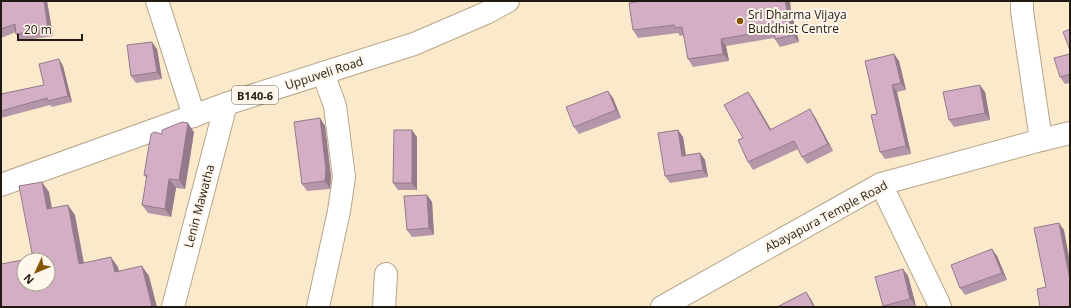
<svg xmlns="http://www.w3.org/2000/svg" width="1071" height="308" viewBox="0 0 1071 308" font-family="'Open Sans',sans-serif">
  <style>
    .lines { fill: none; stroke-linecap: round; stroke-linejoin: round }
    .minor-casing { stroke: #b7a68a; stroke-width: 24 }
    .major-casing { stroke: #b7a68a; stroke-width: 24 }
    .minor { stroke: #fff; stroke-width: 22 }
    .major { stroke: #fff; stroke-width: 22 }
    .wall { fill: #b596a9 }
    .shaded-wall { fill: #947a8a }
    .building { fill: #d3aec5; stroke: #947a8a; fill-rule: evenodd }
    .poi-dot { fill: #885400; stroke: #fff7ec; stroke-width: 1.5 }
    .labels { text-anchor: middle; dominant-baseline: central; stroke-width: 4; stroke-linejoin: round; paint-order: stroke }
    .shield { fill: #fff7ec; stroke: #645c52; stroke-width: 1 }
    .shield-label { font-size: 11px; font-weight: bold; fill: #211a10 }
    .poi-label { font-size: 12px; fill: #211a10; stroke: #fff7ec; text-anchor: start }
    .street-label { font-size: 12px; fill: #211a10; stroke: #fff7ec }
  </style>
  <rect width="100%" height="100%" fill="#fbe9cb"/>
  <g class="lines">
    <defs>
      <g id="minor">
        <path d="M157 1 194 116"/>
        <path d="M1022 1V11L1041 140"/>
        <path d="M881 184 938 302 940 307"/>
        <path d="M173 307 226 104"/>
        <path d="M318 307 339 211 344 177 335 106 323 73"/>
        <path d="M384 307 386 274"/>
        <path d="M662 307 881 184 1041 140 1070 133"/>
      </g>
      <path id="major" d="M1 185 226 104 414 44 486 13 508 1"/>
    </defs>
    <use href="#minor" class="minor-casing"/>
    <use href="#major" class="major-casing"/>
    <use href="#minor" class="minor"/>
    <use href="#major" class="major"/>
  </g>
  <g class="wall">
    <path d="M1 1H47L53 36 21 41 16 34V32L1 38Z"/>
    <path d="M791 10 799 42 780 47 774 38 726 46 729 61 693 67 688 59 684 35 680 36 678 33 638 38 633 30Z"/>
    <path d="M157 49 162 79 136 83 131 76Z"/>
    <path d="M894 54 899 61 906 90 897 92 911 154 885 159 880 152Z"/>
    <path d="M1070 54V83L1065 84 1060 77Z"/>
    <path d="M59 59 63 66 72 102 52 107 50 105 1 118V94L44 85Z"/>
    <path d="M748 92 753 99 771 129 815 117 833 151 807 164 802 157 798 149 753 170 748 162 743 138Z"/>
    <path d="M985 92 990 120 954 127 949 120Z"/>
    <path d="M613 98 621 118 579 134 574 127Z"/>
    <path d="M320 118 325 126 331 177 330 189 307 191 302 184Z"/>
    <path d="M678 130 683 137 686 155 700 153 705 160 708 177 670 183 665 176Z"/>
    <path d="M194 132 185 189 176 188 171 217 148 213 142 205 147 179 144 175 162 134Z"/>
    <path d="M417 137V190H398L393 183Z"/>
    <path d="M427 195 432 202 434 235 412 237 407 230Z"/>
    <path d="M992 249 997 256 1007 280 965 295 960 288Z"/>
    <path d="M903 269 908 276 916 306 913 307H884L883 306Z"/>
  </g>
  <g class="shaded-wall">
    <path d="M44 1H47L53 36 48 29Z"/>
    <path d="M785 1H790L791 10 799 42 793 35Z"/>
    <path d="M721 39 726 46 729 61 723 54Z"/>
    <path d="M152 42 157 49 162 79 157 72Z"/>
    <path d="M894 54 899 61 906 90 901 83Z"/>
    <path d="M59 59 63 66 72 102 68 96Z"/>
    <path d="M892 85 897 92 911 154 906 146Z"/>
    <path d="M980 85 985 92 990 120 985 113Z"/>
    <path d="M608 91 613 98 621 118 616 110Z"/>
    <path d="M748 92 753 99 775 137 770 130Z"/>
    <path d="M810 109 815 117 833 151 828 144Z"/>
    <path d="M320 118 325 126 331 177 330 189 325 181Z"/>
    <path d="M188 123 194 132 185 189 179 180Z"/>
    <path d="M412 130 417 137V190L412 183Z"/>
    <path d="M678 130 683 137 687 163 682 156Z"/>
    <path d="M700 153 705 160 708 177 703 170Z"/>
    <path d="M169 179 176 188 171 217 165 209Z"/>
    <path d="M42 182 49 192 54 219 47 209Z"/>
    <path d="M427 195 432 202 434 235 429 228Z"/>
    <path d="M68 205 75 215 86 274 79 264Z"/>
    <path d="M1059 223 1064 230 1070 262V280Z"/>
    <path d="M992 249 997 256 1007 280 1002 273Z"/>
    <path d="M111 257 118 267 121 282 115 272Z"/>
    <path d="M142 266 149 276 157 307H152Z"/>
    <path d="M903 269 908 276 916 306 910 299Z"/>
    <path d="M806 292 811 299 815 307H814Z"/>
  </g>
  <g class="building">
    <path d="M1 1H44L48 29 16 34 15 24 1 29Z"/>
    <path d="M643 1H785L793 35 775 39 773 30 721 39 723 54 688 59 682 27 675 28 674 25 633 30 629 3Z"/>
    <path d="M1070 29V50L1063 32Z"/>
    <path d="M152 42 157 72 131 76 127 45Z"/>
    <path d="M894 54 901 83 892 85 906 146 880 152 871 115 877 114 865 61Z"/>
    <path d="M1070 54V74L1060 77 1054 58Z"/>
    <path d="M59 59 68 96 48 101 47 98 1 111V94L44 85 39 64Z"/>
    <path d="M980 85 985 113 949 120 943 92Z"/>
    <path d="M608 91 616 110 574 127 566 107Z"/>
    <path d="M748 92 770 130 810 109 828 144 802 157 794 141 748 162 738 140 743 138 724 105Z"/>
    <path d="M320 118 326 170 325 181 302 184 294 122Z"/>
    <path d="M182 122 188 123 179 180 169 179 165 209 142 205 147 175H144L151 134 154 132 162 134V130Z"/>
    <path d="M394 130H412V183H393Z"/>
    <path d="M678 130 682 156 700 153 703 170 665 176 658 133Z"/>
    <path d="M42 182 47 209 68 205 79 264 111 257 115 272 142 266 152 307H1V264L33 258 19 186ZM24 260H48V284H24Z"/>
    <path d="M427 195 429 228 407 230 404 196Z"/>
    <path d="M1059 223 1070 280V307H1040L1037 289 1046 287 1034 228Z"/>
    <path d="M992 249 1002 273 960 288 951 265Z"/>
    <path d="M903 269 910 299 883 306 875 277Z"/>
    <path d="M806 292 814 307H777Z"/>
  </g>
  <circle class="poi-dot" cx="740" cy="21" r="4"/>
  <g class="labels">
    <rect class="shield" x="232" y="86" width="46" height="18" rx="3"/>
    <g class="shield-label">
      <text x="255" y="95">B140-6</text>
    </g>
    <g class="poi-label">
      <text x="748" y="14">Sri Dharma Vijaya<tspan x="748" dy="14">Buddhist Centre</tspan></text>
    </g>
    <g class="street-label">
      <text transform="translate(324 73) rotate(-18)">Uppuveli Road</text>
      <text transform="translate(199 206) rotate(-75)">Lenin Mawatha</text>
      <text transform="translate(826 216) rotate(-28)">Abayapura Temple Road</text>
    </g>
  </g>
  <rect width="1071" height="308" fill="none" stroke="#211a10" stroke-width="4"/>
  <g transform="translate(36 272) rotate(226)"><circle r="19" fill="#fff7ec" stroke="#a69f94"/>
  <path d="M0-3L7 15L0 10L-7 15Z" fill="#885400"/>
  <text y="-6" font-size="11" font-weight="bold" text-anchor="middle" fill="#211a10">N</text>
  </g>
  <path d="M18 34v6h64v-6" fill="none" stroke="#211a10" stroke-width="2"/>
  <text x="24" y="34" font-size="12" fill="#211a10" stroke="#fff7ec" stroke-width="3" paint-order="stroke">20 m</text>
</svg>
